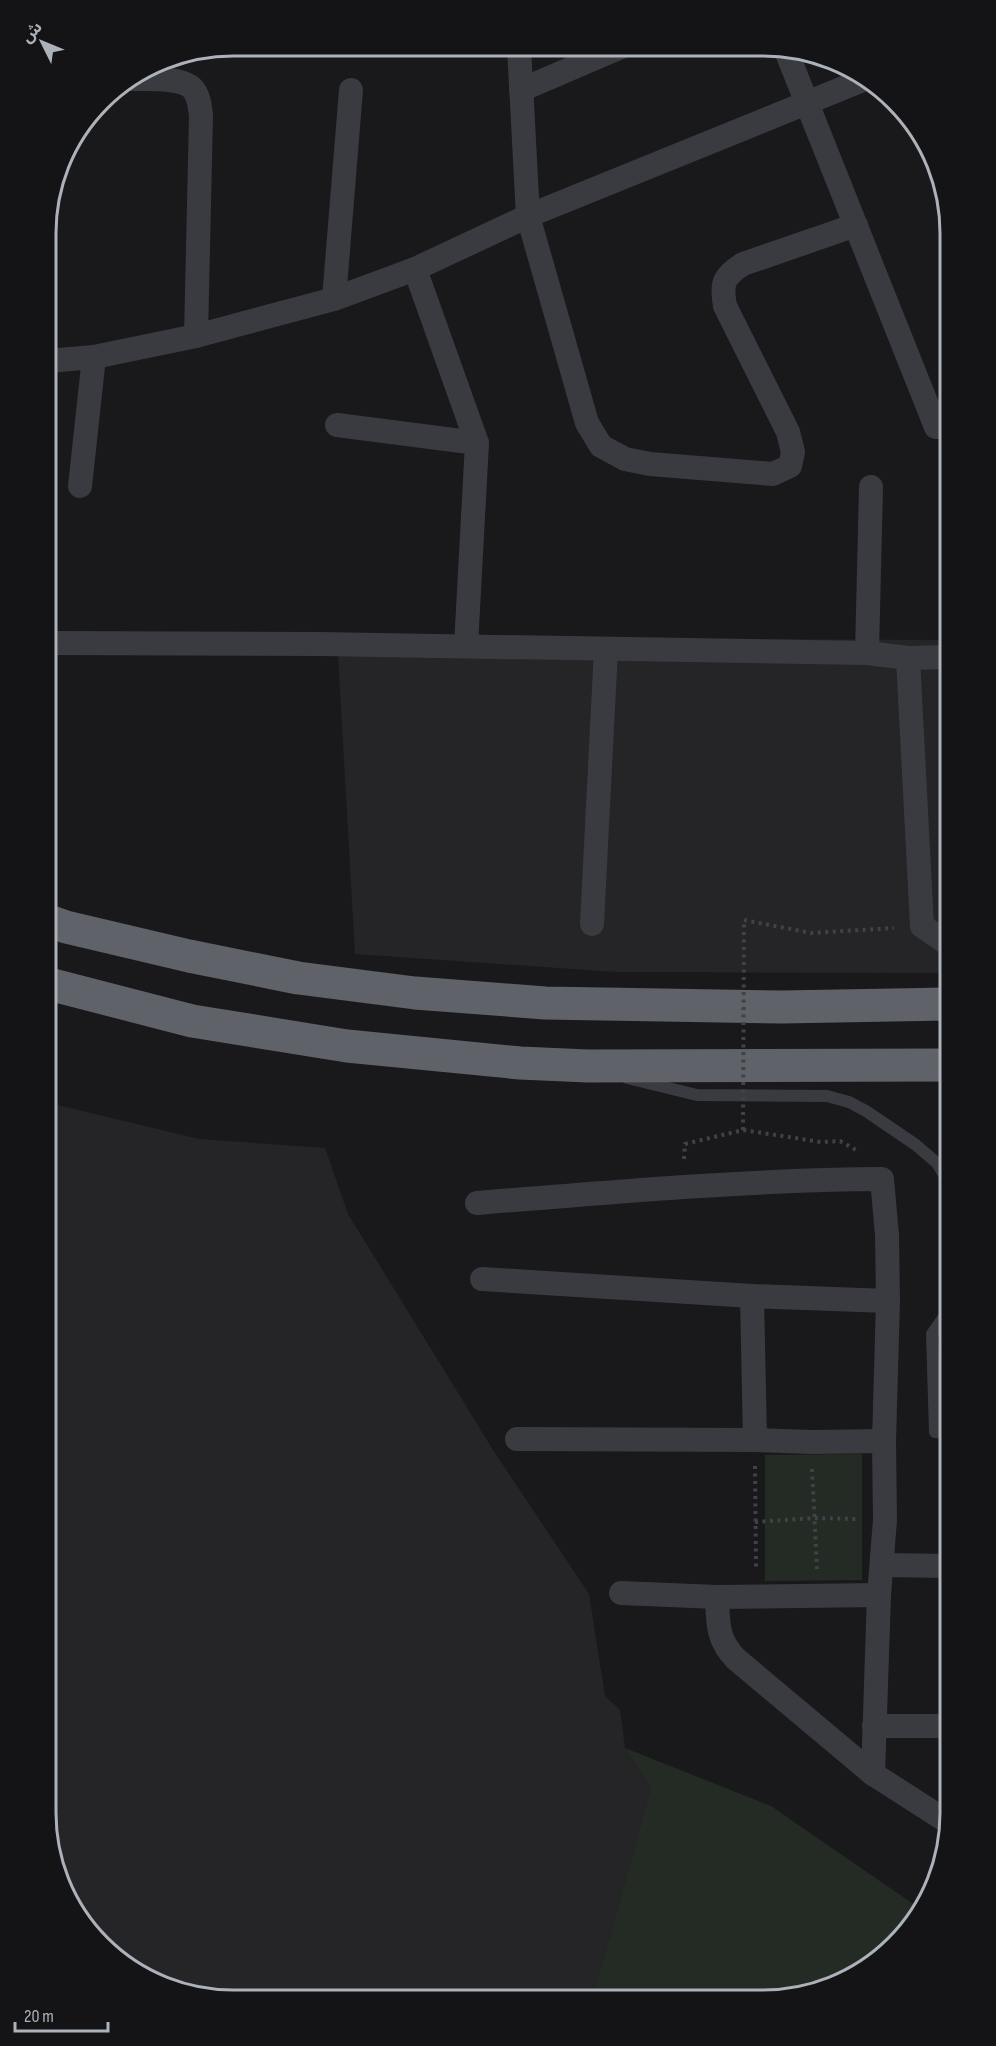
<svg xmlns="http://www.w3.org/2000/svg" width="996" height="2046" viewBox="0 0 996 2046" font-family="'Sofia Sans Condensed','Noto Sans Arabic',sans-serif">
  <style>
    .built { fill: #252528 }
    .green { fill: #232b24 }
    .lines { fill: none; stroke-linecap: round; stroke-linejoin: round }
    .path { stroke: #404247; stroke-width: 4; stroke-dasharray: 3 4.5; stroke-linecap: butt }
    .service { stroke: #3a3b40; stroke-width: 12 }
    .minor { stroke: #3a3b40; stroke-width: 24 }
    .trunk { stroke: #5f6268; stroke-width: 33 }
    .path-bridge { stroke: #404247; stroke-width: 4; stroke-dasharray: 3 4.5; stroke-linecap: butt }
    .rim { fill: none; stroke: #acb1ba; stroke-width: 3 }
  </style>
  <rect width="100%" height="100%" fill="#19191b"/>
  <g class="built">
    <path d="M337 637 946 640 947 971 936 973 616 972 355 954Z"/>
    <path d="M49 1103 199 1139 325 1148 348 1214 495 1453 589 1594 605 1696 620 1710 625 1748 651 1788 593 1996 196 1997 109 1954 76 1917 51 1862Z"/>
  </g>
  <g class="green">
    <path d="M862 1454V1580L765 1581V1455Z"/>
    <path d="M625 1748 771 1806 922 1910 912 1928 867 1970 812 1995 593 1996 651 1788Z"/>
  </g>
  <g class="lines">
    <g class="path">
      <path d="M744 920 811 933 894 928"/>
      <path d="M684 1159 685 1144 743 1130 821 1142 840 1141 858 1151"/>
      <path d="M755 1466 756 1569"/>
      <path d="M812 1469 817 1569"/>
      <path d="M755 1522 815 1518 857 1519"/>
    </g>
    <path class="service" d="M627 1078 697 1095 827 1096 849 1102 866 1111 916 1145 937 1163 946 1178V1314L932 1334 935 1432 949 1433"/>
    <g class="minor">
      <path d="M519 47 528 216 587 423 601 446 625 459 650 464 773 474 790 466 793 452 788 432 725 306C721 283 723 277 743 264L856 225"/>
      <path d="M785 48 936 427"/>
      <path d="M130 79C145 79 181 77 192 88 199 95 200 106 201 116L196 336"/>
      <path d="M521 90 621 47"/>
      <path d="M415 269 477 443 466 646"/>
      <path d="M334 299 351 90"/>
      <path d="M47 361 94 357 196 336 334 299 415 269 528 216 863 80"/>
      <path d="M337 425 477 443"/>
      <path d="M80 486 94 357"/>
      <path d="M48 643 320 644 867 653 908 658 946 657"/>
      <path d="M867 653 871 487"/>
      <path d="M908 658 922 926 947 943"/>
      <path d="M592 924 606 649"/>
      <path d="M477 1203C612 1192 747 1180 882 1179L887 1235 888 1301 884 1441 885 1520 879 1595 873 1774"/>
      <path d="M482 1279 752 1296 888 1301"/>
      <path d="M752 1296 755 1440"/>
      <path d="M517 1439 755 1440 811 1442 884 1441"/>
      <path d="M882 1565 950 1566"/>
      <path d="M621 1593 717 1597 879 1595"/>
      <path d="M717 1597C718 1623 717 1640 736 1659L873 1774 951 1824"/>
      <path d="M874 1726H950"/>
    </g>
    <g class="trunk">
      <path d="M49 921 66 927 189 956 298 978 415 993 545 1003 782 1007 948 1004"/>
      <path d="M49 984 192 1021 347 1046 520 1063 588 1066 948 1065"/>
    </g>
    <path class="path-bridge" d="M743 1130 744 920"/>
  </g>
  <path d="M0 0H996V2046H0ZM233 56H763A177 177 0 0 1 940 233V1813A177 177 0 0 1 763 1990H233A177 177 0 0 1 56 1813V233A177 177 0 0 1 233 56Z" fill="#141416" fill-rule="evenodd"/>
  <path class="rim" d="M233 56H763A177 177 0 0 1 940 233V1813A177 177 0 0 1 763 1990H233A177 177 0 0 1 56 1813V233A177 177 0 0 1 233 56Z"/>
  <g transform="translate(42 42) rotate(313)" stroke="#141416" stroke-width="4.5" paint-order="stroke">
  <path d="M0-4.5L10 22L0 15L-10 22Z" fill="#acb1ba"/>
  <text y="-9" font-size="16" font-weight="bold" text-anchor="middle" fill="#acb1ba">ش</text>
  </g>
  <path d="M15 2022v9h93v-9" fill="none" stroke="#acb1ba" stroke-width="3"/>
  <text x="24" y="2022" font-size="18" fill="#acb1ba" stroke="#141416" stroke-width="4.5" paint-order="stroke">20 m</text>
</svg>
